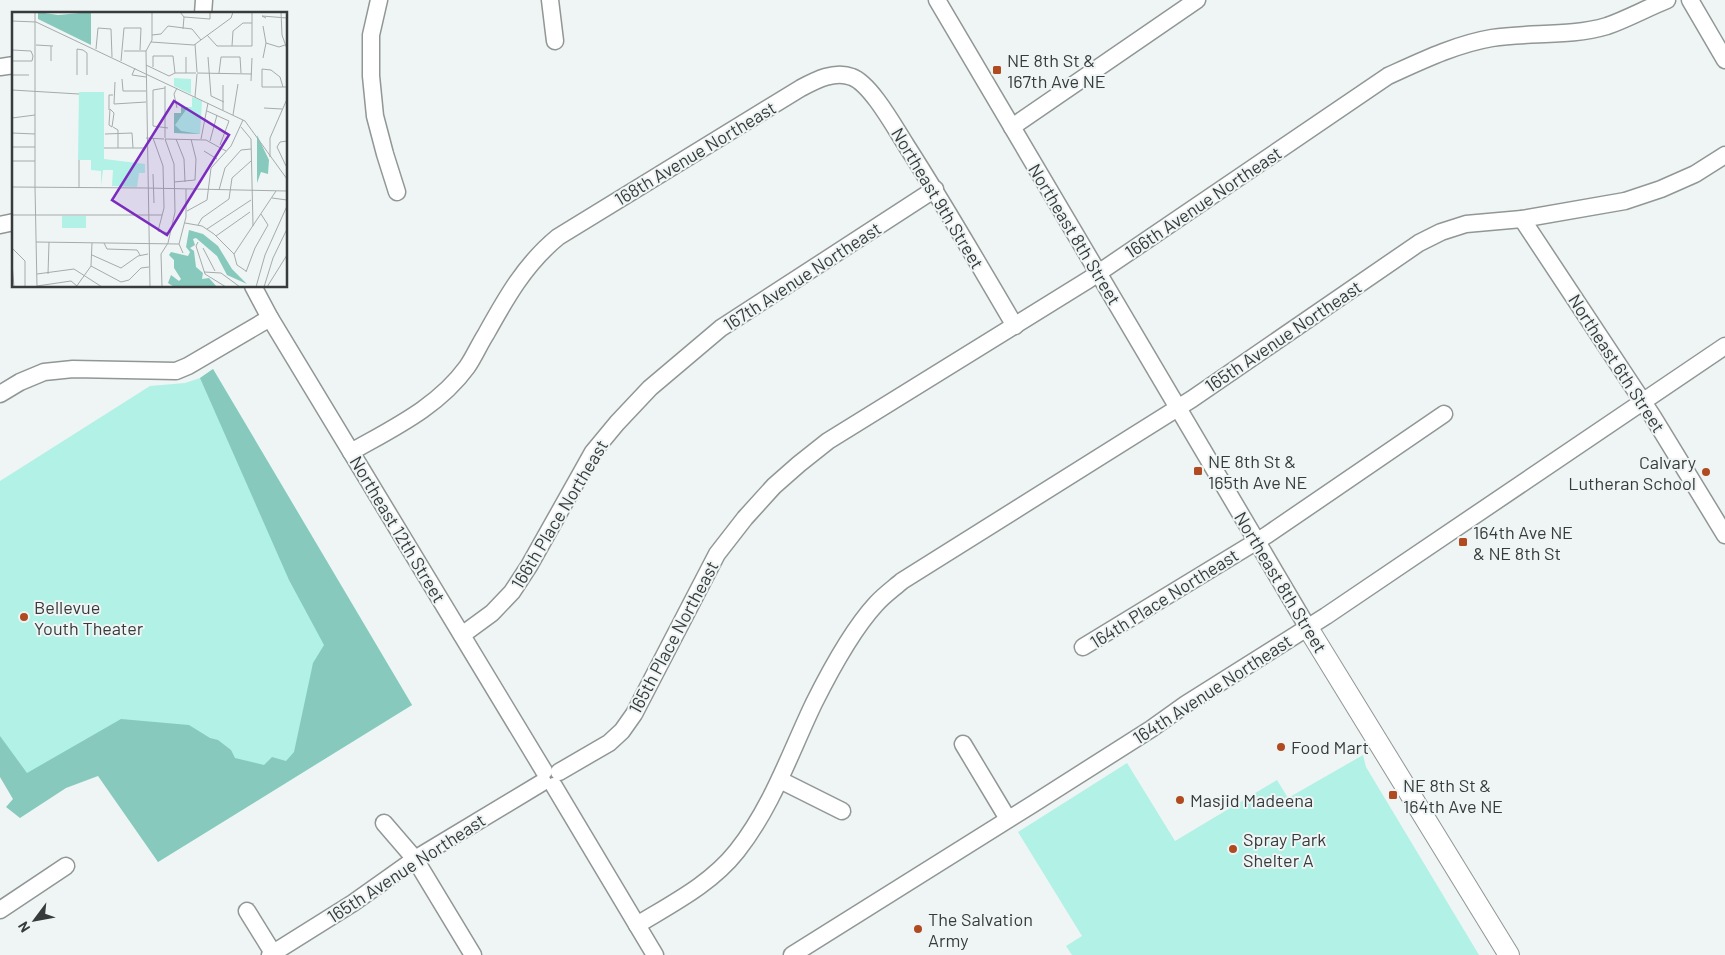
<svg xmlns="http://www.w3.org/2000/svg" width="1725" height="955" viewBox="0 0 1725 955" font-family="Barlow,sans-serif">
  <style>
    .green { fill: #b1f1e6 }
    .forest { fill: #88c9be }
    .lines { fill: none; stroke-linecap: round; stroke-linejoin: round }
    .minor-casing { stroke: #909795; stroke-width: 19 }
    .major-casing { stroke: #909795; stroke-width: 22 }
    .minor { stroke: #fff; stroke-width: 16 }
    .major { stroke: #fff; stroke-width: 20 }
    .poi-dot { fill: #b04a20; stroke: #eef5f4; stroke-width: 2 }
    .labels { text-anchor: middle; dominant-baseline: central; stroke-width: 4; stroke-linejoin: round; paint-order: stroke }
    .poi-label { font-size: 18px; fill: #383b3b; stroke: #eef5f4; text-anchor: start }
    .street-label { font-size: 18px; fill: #383b3b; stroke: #eef5f4 }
    .inset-road { fill: none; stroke: #a5abaa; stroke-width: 1 }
    .view { fill: #7b2cbf; fill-opacity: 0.15; stroke: #7b2cbf; stroke-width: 2.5 }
    .inset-edge { fill: none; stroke: #383b3b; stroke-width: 2.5 }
  </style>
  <rect width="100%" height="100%" fill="#eef5f4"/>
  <g class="green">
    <path d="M213 369 412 705 158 862 92 750 13 799 0 776V481L150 386 185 383 200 378Z"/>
    <path d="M1363 755 1366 767 1479 955H1072L1066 946 1082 936 1018 832 1127 763 1175 841 1277 780 1288 798Z"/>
  </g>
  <path class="forest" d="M213 369 412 705 158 862 98 776 66 788 20 818 6 807 13 799 0 777V736L27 773 121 719 189 725 210 738 218 740 231 750 235 758 264 765 272 757 286 761 294 752 313 663 324 645 289 580 200 378Z"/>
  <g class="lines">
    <defs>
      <g id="minor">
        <path d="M379 0 371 35V76L375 116 385 154 397 192"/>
        <path d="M550 0 555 41"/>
        <path d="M937 0 1308 628"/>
        <path d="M1690 0 1725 60"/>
        <path d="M203 14 204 0"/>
        <path d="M0 67 14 65"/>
        <path d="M1012 127 1197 0"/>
        <path d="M1522 219 1653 417 1725 535"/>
        <path d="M0 225 14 222"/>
        <path d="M253 286 270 318 544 771"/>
        <path d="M0 394 20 382 44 372 73 369 176 371 188 366 270 318"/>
        <path d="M351 452C393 428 438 407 467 367 474 357 479 345 486 334 506 298 525 264 558 237L801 88C816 80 835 70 852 77 871 84 895 128 906 145 944 204 979 265 1015 326"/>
        <path d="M462 635 492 613 512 592 529 566 593 452 617 423 650 388 721 328 935 189"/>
        <path d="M1083 647 1267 535 1444 414"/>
        <path d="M963 744 1008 819"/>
        <path d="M559 772 609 743 622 731 634 714 717 554 745 518 774 486 799 464 828 441 1088 280 1388 76C1421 61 1456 44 1492 38 1530 32 1570 37 1607 26 1627 19 1647 8 1667 0"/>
        <path d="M780 780 842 811"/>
        <path d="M554 786 655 955"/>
        <path d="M384 823 415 859 473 955"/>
        <path d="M0 910 66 866"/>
        <path d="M247 911 273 953"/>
        <path d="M637 925C673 903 711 884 737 851 772 807 790 753 814 703 830 671 852 630 876 604 884 595 894 588 902 581L1192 399 1419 243 1441 232 1466 224 1522 219 1625 201 1661 189 1695 174 1725 155"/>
        <path d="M270 955 353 903 415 859 543 782"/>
        <path d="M792 955 1033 804 1151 729 1186 704 1326 616 1725 346"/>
      </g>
      <path id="major" d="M1308 628 1509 955"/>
    </defs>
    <use href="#minor" class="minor-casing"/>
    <use href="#major" class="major-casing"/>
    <use href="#minor" class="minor"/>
    <use href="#major" class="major"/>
  </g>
  <g class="poi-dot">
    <rect x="992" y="65" width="10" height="10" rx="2.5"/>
    <rect x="1193" y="466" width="10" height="10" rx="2.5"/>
    <circle cx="1706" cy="472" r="5"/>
    <rect x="1458" y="537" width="10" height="10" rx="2.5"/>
    <circle cx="24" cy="617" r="5"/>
    <circle cx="1281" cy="747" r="5"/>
    <rect x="1388" y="790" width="10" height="10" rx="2.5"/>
    <circle cx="1180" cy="800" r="5"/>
    <circle cx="1233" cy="849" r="5"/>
    <circle cx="918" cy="929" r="5"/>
  </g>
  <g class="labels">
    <g class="poi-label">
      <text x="1007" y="60">NE 8th St &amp;<tspan x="1007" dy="21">167th Ave NE</tspan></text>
      <text x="1208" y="461">NE 8th St &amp;<tspan x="1208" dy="21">165th Ave NE</tspan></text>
      <text x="1696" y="462" text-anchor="end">Calvary<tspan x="1696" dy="21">Lutheran School</tspan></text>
      <text x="1473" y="532">164th Ave NE<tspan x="1473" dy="21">&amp; NE 8th St</tspan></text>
      <text x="34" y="607">Bellevue<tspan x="34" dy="21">Youth Theater</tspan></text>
      <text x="1291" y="747">Food Mart</text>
      <text x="1403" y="785">NE 8th St &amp;<tspan x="1403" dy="21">164th Ave NE</tspan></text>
      <text x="1190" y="800">Masjid Madeena</text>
      <text x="1243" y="839">Spray Park<tspan x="1243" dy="21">Shelter A</tspan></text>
      <text x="928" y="919">The Salvation<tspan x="928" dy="21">Army</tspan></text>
    </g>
    <g class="street-label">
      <text transform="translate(695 153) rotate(-31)">168th Avenue Northeast</text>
      <text transform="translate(938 198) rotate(59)">Northeast 9th Street</text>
      <text transform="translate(1203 202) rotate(-34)">166th Avenue Northeast</text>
      <text transform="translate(1075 234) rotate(59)">Northeast 8th Street</text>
      <text transform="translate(802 276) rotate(-33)">167th Avenue Northeast</text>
      <text transform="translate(1283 336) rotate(-34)">165th Avenue Northeast</text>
      <text transform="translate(1617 363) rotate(57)">Northeast 6th Street</text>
      <text transform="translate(559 514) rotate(-59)">166th Place Northeast</text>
      <text transform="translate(398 529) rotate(59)">Northeast 12th Street</text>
      <text transform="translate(1281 582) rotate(59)">Northeast 8th Street</text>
      <text transform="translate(1164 598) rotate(-32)">164th Place Northeast</text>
      <text transform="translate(673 637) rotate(-62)">165th Place Northeast</text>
      <text transform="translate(1212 689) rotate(-33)">164th Avenue Northeast</text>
      <text transform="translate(406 868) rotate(-33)">165th Avenue Northeast</text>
    </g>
  </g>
  <g transform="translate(12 12)">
    <rect width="275" height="275" fill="#eef5f4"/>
    <path d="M162 66 179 67V82L162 74ZM67 80H92V147L133 152V161H127L125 175 100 174 101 158H91L89 174V159L79 158V148H66ZM180 85 190 89 188 122 162 121V101H171V95H180ZM50 204H74V216H50Z" fill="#b1f1e6"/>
    <path d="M26 0 46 3 79 0V33L26 7ZM169 95H176L163 113 169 119 188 122 162 121V101H169ZM245 123 257 148 256 162 249 160 245 171ZM177 218 191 222 206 234 220 257 235 272 215 263 205 244 184 226 181 227 183 233 178 236 182 239 184 255 191 261 190 267 197 266 205 275H162L156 271 159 263 167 269 169 267 162 256V248L157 243 159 240 176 244 178 240 174 235Z" fill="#88c9be"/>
    <path class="inset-road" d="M168 0 172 5 171 17M269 0 270 23 275 37M172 5 198 7V0M254 6 250 4 275 6M0 9 24 10M24 10 233 109 275 167M156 14 180 17 189 28M251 14 254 31 251 46M140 23 149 22 156 14M195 23 205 34H240V0M139 30 182 33 219 6 221 0M254 31 267 35 273 33M183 32 185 60M24 33 41 34M39 34V49M220 34 221 19 231 11H240M84 37 86 16 99 17 100 45M0 38 19 39 21 44M71 38 75 41V63M112 39H134M196 45 199 84 212 90M0 49H20L21 44M109 49 112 16H129L128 38M134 53 157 64 163 61H184M141 55V44H161L163 61M123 56 120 63 134 65M174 61V45M185 61 240 62M207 61 209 45H228L229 61M0 63H17M65 63V37L71 38M110 67 111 79H134M239 69 240 46M103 70 102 92 134 90M211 73V98M153 74V126M271 75 268 65 259 58 250 57V75H275M153 76 141 78V114L156 116M0 78 67 82M183 85 185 62M165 96 162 82 165 76M252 96 270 97M98 97 102 101 100 115 97 113ZM97 98V83H101M195 99 217 109 208 133M221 103 226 72M0 106 23 103M101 115 106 118V136M229 115 239 127 241 214M0 121 23 122M93 122 120 121 121 136M134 126 152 127M141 126 151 154 152 196 146 219 157 221M153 127 194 128 214 139M164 127 172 147 173 170M189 127 196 91M198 129 205 103M0 135H23M92 136H134M192 139 205 147M258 145V126L275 87M67 148V175M0 149H23M274 154 265 135 268 130 275 129M141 162 142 191M162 170 183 168 184 147 179 127M0 175 134 176M23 175 25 275M23 175V0M134 176 275 179M207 178 213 156 229 138 239 137M260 186 275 188M175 199 195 188 199 156 219 134 231 108M0 203H150M173 211 190 214 202 222 222 242 225 253 234 259M186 213 190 206 217 187 220 166 239 149M195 217 239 188M204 224 238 200M24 230 167 232M186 230 184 234 193 262 214 275M92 231 95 237 125 238 128 243M0 236 13 249V275M191 236 203 259M171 241 167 232 174 205V177M222 242 264 179M80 243 109 256 126 244 136 242M0 251 2 275M79 254 109 270 117 268 129 256 137 255M192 260 209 261 228 275M234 260 243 236 256 213 249 202M25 262 62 257 90 275M36 262 37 230M25 274 59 269 65 274M64 275 79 254 80 231M138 275 134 39 140 28V0M150 275 149 242 156 231 163 200 162 152 153 127M244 275 253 243 275 194M252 275 261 246 275 217M255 275 275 243"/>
    <path class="view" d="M162 89 217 123 155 223 100 188Z"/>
    <rect width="275" height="275" class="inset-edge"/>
  </g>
  <g transform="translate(35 920) rotate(238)" stroke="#eef5f4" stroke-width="4" paint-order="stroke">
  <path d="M0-4L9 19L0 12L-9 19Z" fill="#383b3b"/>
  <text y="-8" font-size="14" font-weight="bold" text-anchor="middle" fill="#383b3b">N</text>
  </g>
</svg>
